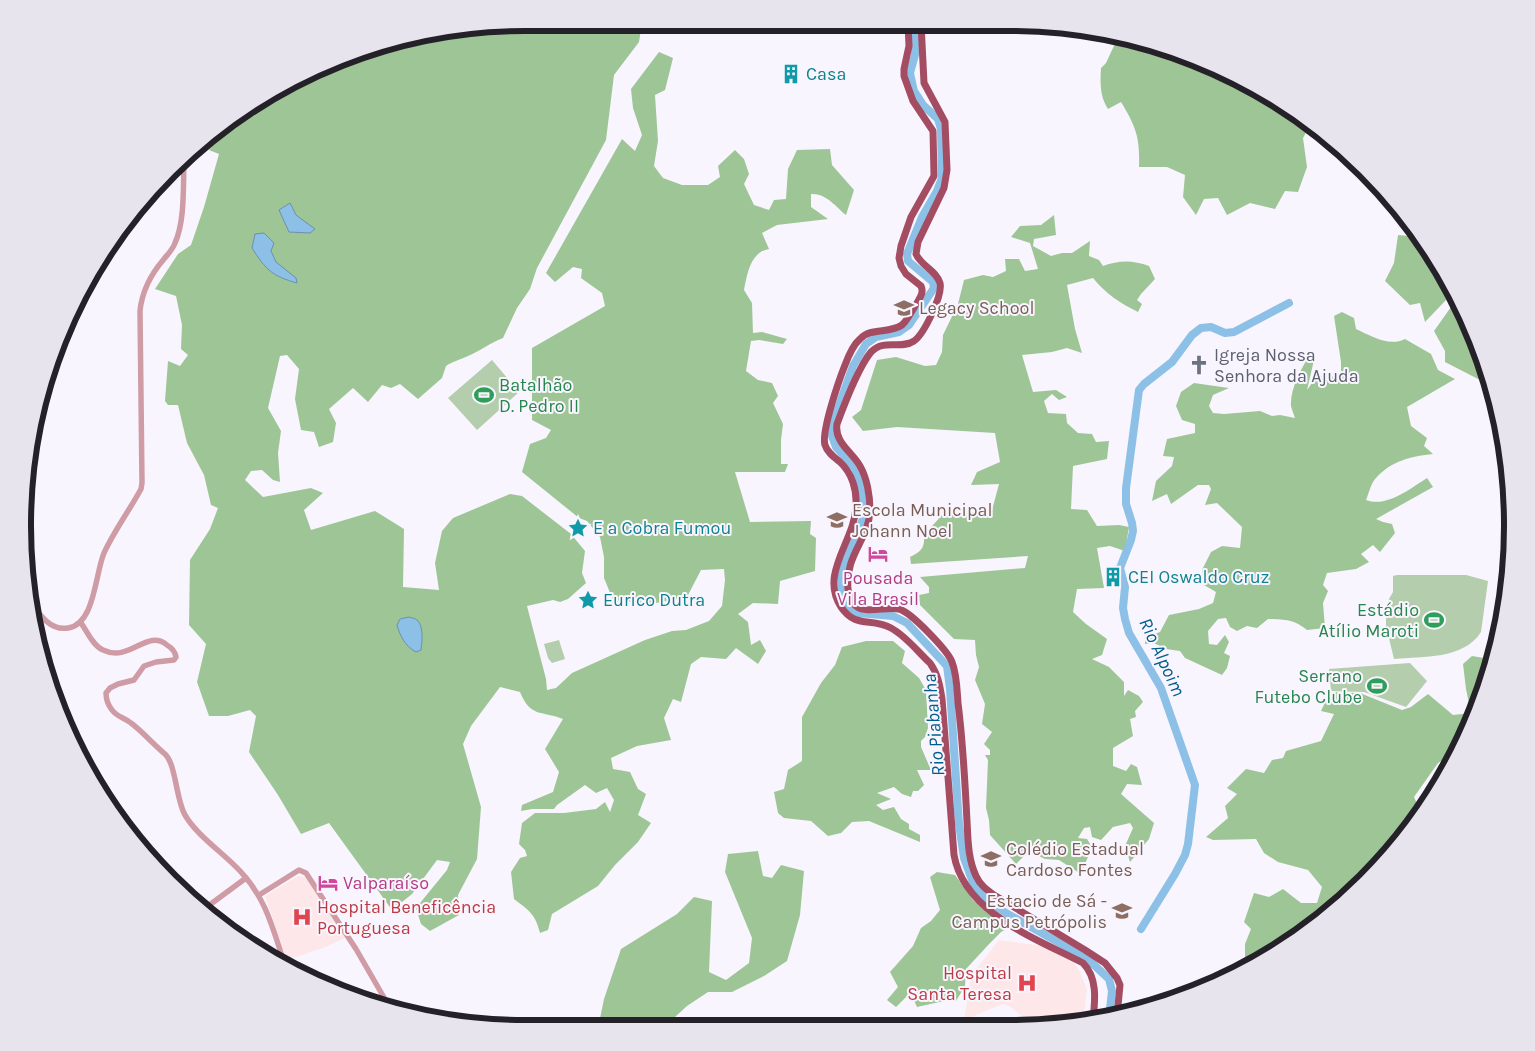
<svg xmlns="http://www.w3.org/2000/svg" width="1535" height="1051" viewBox="0 0 1535 1051" font-family="Karla,sans-serif">
  <style>
    .medical { fill: #fde7e9 }
    .green { fill: #b3cdad }
    .forest { fill: #9ec596 }
    .water { fill: #8cc0e6; stroke: #6d90ad }
    .lines { fill: none; stroke-linecap: round; stroke-linejoin: round }
    .river { stroke: #8cc0e6; stroke-width: 8 }
    .tertiary { stroke: #cf9ca5; stroke-width: 5.5 }
    .primary { stroke: #a44d62; stroke-width: 7 }
    .labels { text-anchor: middle; dominant-baseline: central; stroke-width: 4; stroke-linejoin: round; paint-order: stroke }
    .culture-label { font-size: 18px; fill: #0d838f; stroke: #f9f5fe; text-anchor: start }
    .education-label { font-size: 18px; fill: #785e54; stroke: #f9f5fe; text-anchor: start }
    .worship-label { font-size: 18px; fill: #5b616d; stroke: #f9f5fe; text-anchor: start }
    .leisure-label { font-size: 18px; fill: #27864d; stroke: #f9f5fe; text-anchor: end }
    .hotel-label { font-size: 18px; fill: #b23c85; stroke: #f9f5fe }
    .health-label { font-size: 18px; fill: #be3a42; stroke: #f9f5fe; text-anchor: start }
    .water-label { font-size: 19px; font-style: italic; fill: #015d8d; stroke: #f9f5fe }
    .rim { fill: none; stroke: #252129; stroke-width: 6 }
  </style>
  <rect width="100%" height="100%" fill="#f9f5fe"/>
  <g class="medical">
    <path d="M298 876 306 877 345 938 326 947 287 960 265 896Z"/>
    <path d="M999 940 1043 946 1072 959 1080 972 1087 989 1083 1021 1041 1025 1025 1019 1011 1007 1003 1004 964 1020 971 976Z"/>
  </g>
  <g class="green">
    <path d="M492 360 519 392 477 430 448 398Z"/>
    <path d="M1397 575H1466L1488 581 1481 632C1463 660 1423 656 1394 659L1386 626V615L1389 599 1393 592V576Z"/>
    <path d="M559 640 565 659 552 663 548 658 544 644Z"/>
    <path d="M1410 663 1427 681 1406 707 1364 692 1331 691 1329 669Z"/>
  </g>
  <g class="forest">
    <path d="M525 23H642L639 42 614 75 606 140 537 268 530 289 517 308 503 338C490 343 480 351 468 356 460 360 453 361 446 366L442 378 418 399 400 384 391 388 382 385 368 402 353 388 329 409 336 423 333 442 319 447 314 432 301 430 295 399 299 369 287 355 280 356 268 408 281 431 278 453 280 482 273 480 262 470 251 471 245 480 263 497 311 488 323 493 304 510 311 530 375 511 404 529 403 587 439 590 435 563 442 531 453 518 510 494 522 496 571 534 585 551 582 573 586 583 568 599 560 602 553 600 527 606 546 679 547 690 556 688 572 673 645 640 672 631 686 630 709 621 722 606 725 580 724 569 701 570 687 597 651 604 613 600 604 578V557L600 537 587 521 579 518 522 472 530 444 546 438 551 430 532 420V348L605 306 602 293 581 278 582 269 573 267 555 282 546 273 622 139 635 151 642 135 633 108 631 89 659 52 673 58 665 90 655 95 658 141 654 166 663 178 682 185H708L720 177 718 166 735 150 744 159 749 174 744 184 754 205 769 210 774 200 786 199 788 169 797 150 830 149 832 165 854 190 846 215C835 206 826 193 811 194V207L828 219 777 225 762 233 769 249C750 252 747 275 744 290L752 303 753 333 762 332 787 339 783 344 759 340 751 341 746 371 758 380 772 383 778 396 773 403 783 424 781 440V464H788L785 472H735L750 522 811 521 810 534 816 538 815 571 780 581 778 604 753 603 738 614 748 622 751 645 760 640 766 651 758 664 736 648 726 659 701 657 691 664 681 702 673 699 664 718 671 740 637 746 611 758 613 769 630 772 638 789 646 794 638 815 651 823 638 842 615 865 598 886 552 914 548 930 540 933C535 914 530 911 514 899L511 872 520 858 527 856 525 850 519 844 522 823 535 813H564L596 809 605 802 610 812 614 800 607 788 596 793 585 785 557 805 554 809H532L521 811 522 805 553 792 559 772 545 749 563 719C540 710 531 718 520 692L500 687 471 726 463 744 481 807 477 859 458 895 459 915 430 931 421 924 416 908 447 870 450 862 437 860 412 894 392 910 329 823 301 834 278 795 249 752 256 716 250 710 228 716H209L197 682 206 644 189 625 190 560 210 529 218 508 211 505 204 475 187 443 178 405H168L165 401 168 361 180 366 188 355 181 349 182 325 176 296 155 289 178 254 191 245 204 207 219 154 209 150 224 131 227 124 246 107 333 61 395 40Z"/>
    <path d="M1119 35 1171 49 1261 90 1309 127 1303 138 1307 167 1298 192 1285 191 1275 209 1250 203 1227 215 1218 198 1204 199 1196 215 1183 197 1185 175 1167 167H1139C1140 137 1136 127 1121 102L1108 109C1100 97 1100 83 1101 68L1106 63Z"/>
    <path d="M1054 215 1056 235 1034 239 1033 246 1051 256 1062 253H1072L1090 241 1089 256 1099 260 1103 266C1119 260 1133 260 1149 266L1155 279 1141 294 1137 300 1142 304 1138 312C1120 303 1106 294 1093 278L1067 285 1075 329 1082 353 1067 348 1052 352 1022 355 1033 392 1056 390 1067 397 1059 400 1052 394 1044 401 1048 413 1066 414 1067 423 1078 433 1092 434 1096 442 1109 441 1107 459 1073 466 1071 509 1087 510 1097 526 1119 525 1129 527 1125 551 1110 546 1097 548 1104 588 1077 589 1073 612 1086 624 1107 639 1102 655 1092 659 1109 667 1124 682V696L1128 690 1139 696 1143 702 1135 711 1136 717 1130 719 1133 736 1113 748V766L1126 771 1131 764 1137 767 1142 785 1127 784 1121 794 1154 823 1149 839 1130 862 1125 846 1133 828 1130 823 1113 827 1101 840 1092 837 1090 827 1084 828 1078 838 1087 839 1092 847 1081 874 1059 860 1045 859 1029 851 1016 864 990 835 989 820 986 808 988 760 985 755H990V750L984 744 992 732 982 724 985 704 975 680 979 667 976 655 975 640 954 639 920 605 919 595 929 593V587L920 577 1025 568 1028 556 911 564 910 557C921 552 925 548 924 535L942 515 978 512 991 514 999 484 971 485 977 472 1000 462 995 433 897 427 863 431 852 417 861 410 877 360 896 357 925 366 936 365 942 352 943 335 958 304 964 280 983 275 993 277 1006 271 1005 259H1019L1025 271 1038 269 1030 243 1011 237 1020 226 1041 225Z"/>
    <path d="M1398 235 1420 237 1428 246 1454 294 1447 299 1425 322 1420 303 1410 305 1385 281 1394 263Z"/>
    <path d="M1457 302 1469 323V331L1473 330 1474 333 1486 371 1480 380 1445 362V351L1434 331 1451 307Z"/>
    <path d="M1342 312 1354 318 1356 329C1371 336 1389 347 1405 339L1431 354 1438 370 1455 379 1407 407 1411 426 1427 438 1424 446 1433 454C1412 456 1391 461 1376 478 1371 483 1369 493 1366 500 1387 508 1411 488 1427 478L1433 487 1376 519 1383 522 1392 524 1395 533 1380 552 1373 545 1361 554 1369 562 1356 569 1327 573 1323 585 1328 591 1323 603 1325 628 1307 630C1293 619 1285 620 1268 619L1257 628 1247 626 1237 631 1230 627 1226 618 1218 619 1208 631 1209 644 1217 645 1225 635 1229 642 1224 653 1230 656 1227 668 1222 675 1185 658 1180 651 1166 649 1154 643 1145 644V637L1160 632 1169 615 1199 609 1213 603 1216 592 1204 585 1202 570 1211 552 1222 546 1240 548 1242 527 1217 503 1205 505 1211 489 1209 485H1198L1171 504 1167 494 1152 501 1156 481 1172 466 1174 457 1163 456 1167 439 1195 433V424L1182 420 1176 406 1181 392 1194 383 1229 388 1213 395 1209 406 1213 413 1224 414 1260 411 1272 416 1280 415 1295 418C1294 415 1292 410 1291 406 1290 389 1301 369 1309 356L1314 360 1307 390 1317 376 1341 377V362L1334 316Z"/>
    <path d="M866 641H893L905 651 902 663 919 678 926 690 928 728 925 737 921 741V747L931 770H917L924 785 918 791H913L911 797 902 794 894 787 877 793 891 799 876 805 883 810 894 807 901 819 909 824V829L920 835V842L869 821 852 822 841 833 828 836 811 821 784 818 778 813 774 792 784 789 788 770 802 761V717L821 683 835 665 842 647Z"/>
    <path d="M1472 656 1490 659 1492 658 1474 718 1457 751 1438 763 1414 797 1421 813 1365 881 1289 944 1245 969V944L1251 929 1244 922 1254 893 1269 897 1283 889 1301 903H1317L1322 887 1308 870 1278 862 1264 853 1256 839 1213 840 1206 837 1228 818 1225 806 1237 794 1227 788 1246 769 1264 773 1272 760 1283 758 1286 751 1321 741 1334 714 1321 711 1330 692 1360 693 1402 710 1411 707 1428 694 1453 715 1471 713 1466 689 1463 664Z"/>
    <path d="M758 851 763 876 772 878 781 865 804 871 800 915 787 961 764 976 732 992H708L687 1006 663 1028H598L604 999 621 949 677 914 694 897 712 901 709 972 726 980 749 963 752 938 725 872 728 854Z"/>
    <path d="M937 872 955 875 974 901 1010 927 1001 932 990 943 966 969 965 986 956 1001H944L917 1007 912 996 909 994 896 1007 887 1000 898 987 890 972 913 946 921 928 931 921 940 910 930 877Z"/>
  </g>
  <g class="water">
    <path d="M290 203 296 215 315 229 310 233 289 232 279 210Z"/>
    <path d="M264 233 274 243 271 251 276 262 296 278 297 283C272 276 266 270 252 248L255 234Z"/>
    <path d="M409 617C411 618 415 618 417 620 424 626 422 642 421 650L416 652C405 646 400 636 397 625L400 619Z"/>
  </g>
  <g class="lines">
    <g class="river">
      <path d="M916 23 915 55 910 73 914 91 923 105 938 119 941 129 942 178 937 191 922 217 907 254 908 261 933 282 934 288 909 325 899 332 876 337 866 344 853 366 832 425V436L836 447 855 468 861 488 864 516 841 574 842 590 847 606 858 613 893 616 907 623 947 666 950 689 959 824 964 858 974 885 984 898 1006 913 1065 946 1092 963 1109 979 1112 991 1109 1018"/>
      <path d="M1141 929 1175 874 1185 855 1188 844 1195 785 1161 688 1129 633 1125 619 1123 608 1125 587 1120 568 1131 540 1133 531 1132 523 1126 504V488L1139 390 1144 384 1172 362 1192 335 1201 328 1211 327 1225 333 1234 332 1289 303"/>
    </g>
    <g class="tertiary">
      <path d="M30 601C39 614 50 631 68 628 95 624 95 574 104 553 114 531 129 511 141 489L142 483 140 311C142 291 151 274 164 259 168 254 173 249 175 243 185 221 183 187 184 162"/>
      <path d="M81 623C87 631 93 646 103 650 130 663 147 628 167 645 172 648 175 651 176 657L174 660 156 662 144 666 134 680 118 684 110 688 106 693C106 699 108 705 112 710 117 717 125 718 131 723 143 732 153 744 165 754 176 764 176 800 185 815 197 836 225 854 241 872 267 900 273 930 285 965"/>
      <path d="M259 895 299 870 306 873 356 949 390 1008"/>
      <path d="M204 909 246 878"/>
    </g>
    <g class="primary">
      <path d="M908 23 909 46 904 69V76L913 101 933 131 934 176 911 217 901 246 899 258 901 266 906 274 921 286C924 293 920 297 917 303 912 310 908 320 902 325 889 334 871 327 860 339 853 345 848 357 845 365 839 380 821 432 825 445 827 452 834 457 840 462 852 473 857 490 856 506 855 541 819 573 841 607 856 629 871 617 891 628 906 636 918 652 930 663 938 674 940 686 942 699L954 855C964 913 1037 939 1083 963 1098 978 1095 1001 1093 1020"/>
      <path d="M921 23 924 83 945 122 947 170 944 188 918 242 916 254C921 266 936 270 940 283 943 295 924 334 914 341 900 350 885 338 871 352 858 368 844 405 837 424 834 442 852 452 860 466 867 478 870 496 870 510 869 540 845 554 848 589 849 594 849 599 853 603 863 616 885 606 899 609 911 612 948 651 952 662 957 675 957 690 958 703 963 742 965 781 967 821 968 840 968 859 976 876 980 885 987 890 994 895L1085 950 1105 963 1117 978 1120 985 1117 1016"/>
    </g>
  </g>
  <defs>
    <symbol id="building-bare" viewBox="-9 -9 18 18"><path d="M-4-6H4V6H1V3H-1V6H-4ZM-2.5-4.3h1.7v1.8h-1.7ZM.8-4.3h1.7v1.8H.8ZM-2.5-1h1.7V.8h-1.7ZM.8-1h1.7V.8H.8Z" fill="#0f9aa8" stroke="#f9f5fe" stroke-width="2.5" paint-order="stroke"/></symbol>
    <symbol id="school-bare" viewBox="-9 -9 18 18"><path d="M0-5L7-2L0 1L-7-2ZM-4 1L0 2.5L4 1V4Q0 6-4 4Z" fill="#8d6e63" stroke="#f9f5fe" stroke-width="2.5" paint-order="stroke"/></symbol>
    <symbol id="church-bare" viewBox="-9 -9 18 18"><path d="M-1.2-6h2.4v3.5h3.3v2.4h-3.3V6h-2.4V-.1h-3.3v-2.4h3.3Z" fill="#6b7280" stroke="#f9f5fe" stroke-width="2.5" paint-order="stroke"/></symbol>
    <symbol id="stadium-bare" viewBox="-9 -9 18 18"><path d="M0-5a6.5 5 0 1 0 0 10a6.5 5 0 1 0 0-10ZM-3.5-1.8h7v3.6h-7Z" fill="#2e9e5b" stroke="#f9f5fe" stroke-width="2.5" paint-order="stroke"/></symbol>
    <symbol id="sight-bare" viewBox="-9 -9 18 18"><path d="M0-6L1.8-2.2L6-1.7L2.9 1.2L3.7 5.4L0 3.3L-3.7 5.4L-2.9 1.2L-6-1.7L-1.8-2.2Z" fill="#0f9aa8" stroke="#f9f5fe" stroke-width="2.5" paint-order="stroke"/></symbol>
    <symbol id="hotel-bare" viewBox="-9 -9 18 18"><path d="M-6-4.5h1.5V1H6V5H4.5V3h-9V5H-6ZM-4 0a1.8 1.8 0 1 1 3.6 0ZM.5 0V-2.5h3Q6-2.5 6 0Z" fill="#d1479c" stroke="#f9f5fe" stroke-width="2.5" paint-order="stroke"/></symbol>
    <symbol id="university-bare" viewBox="-9 -9 18 18"><path d="M0-5L7-2L0 1L-7-2ZM-4 1L0 2.5L4 1V4Q0 6-4 4Z" fill="#8d6e63" stroke="#f9f5fe" stroke-width="2.5" paint-order="stroke"/></symbol>
    <symbol id="hospital-bare" viewBox="-9 -9 18 18"><path d="M-5-5h3v3.5h4V-5h3V5h-3V1.5h-4V5h-3Z" fill="#e0444e" stroke="#f9f5fe" stroke-width="2.5" paint-order="stroke"/></symbol>
  </defs>
  <g fill-rule="evenodd">
    <use href="#building-bare" x="777" y="60" width="28" height="28"/>
    <use href="#school-bare" x="890" y="294" width="28" height="28"/>
    <use href="#church-bare" x="1185" y="351" width="28" height="28"/>
    <use href="#stadium-bare" x="470" y="381" width="28" height="28"/>
    <use href="#school-bare" x="823" y="506" width="28" height="28"/>
    <use href="#sight-bare" x="564" y="514" width="28" height="28"/>
    <use href="#hotel-bare" x="864" y="540" width="28" height="28"/>
    <use href="#building-bare" x="1099" y="563" width="28" height="28"/>
    <use href="#sight-bare" x="574" y="586" width="28" height="28"/>
    <use href="#stadium-bare" x="1420" y="606" width="28" height="28"/>
    <use href="#stadium-bare" x="1363" y="672" width="28" height="28"/>
    <use href="#school-bare" x="977" y="845" width="28" height="28"/>
    <use href="#hotel-bare" x="314" y="869" width="28" height="28"/>
    <use href="#university-bare" x="1108" y="897" width="28" height="28"/>
    <use href="#hospital-bare" x="288" y="903" width="28" height="28"/>
    <use href="#hospital-bare" x="1013" y="969" width="28" height="28"/>
  </g>
  <g class="labels">
    <g class="culture-label">
      <text x="806" y="74">Casa</text>
      <text x="593" y="528">E a Cobra Fumou</text>
      <text x="1128" y="577">CEI Oswaldo Cruz</text>
      <text x="603" y="600">Eurico Dutra</text>
    </g>
    <g class="education-label">
      <text x="919" y="308">Legacy School</text>
      <text x="852" y="510">Escola Municipal<tspan x="852" dy="21">Johann Noel</tspan></text>
      <text x="1006" y="849">Colédio Estadual<tspan x="1006" dy="21">Cardoso Fontes</tspan></text>
      <text x="1107" y="901" text-anchor="end">Estacio de Sá -<tspan x="1107" dy="21">Campus Petrópolis</tspan></text>
    </g>
    <g class="worship-label">
      <text x="1214" y="355">Igreja Nossa<tspan x="1214" dy="21">Senhora da Ajuda</tspan></text>
    </g>
    <g class="leisure-label">
      <text x="499" y="385" text-anchor="start">Batalhão<tspan x="499" dy="21">D. Pedro II</tspan></text>
      <text x="1419" y="610">Estádio<tspan x="1419" dy="21">Atílio Maroti</tspan></text>
      <text x="1362" y="676">Serrano<tspan x="1362" dy="21">Futebo Clube</tspan></text>
    </g>
    <g class="hotel-label">
      <text x="878" y="578">Pousada<tspan x="878" dy="21">Vila Brasil</tspan></text>
      <text x="343" y="883" text-anchor="start">Valparaíso</text>
    </g>
    <g class="health-label">
      <text x="317" y="907">Hospital Beneficência<tspan x="317" dy="21">Portuguesa</tspan></text>
      <text x="1012" y="973" text-anchor="end">Hospital<tspan x="1012" dy="21">Santa Teresa</tspan></text>
    </g>
    <g class="water-label">
      <text transform="translate(1162 657) rotate(65)">Rio Alpoim</text>
      <text transform="translate(934 725) rotate(-95)">Rio Piabanha</text>
    </g>
  </g>
  <path d="M0 0H1535V1051H0ZM525 31H1010A494 494 0 0 1 1504 525V526A494 494 0 0 1 1010 1020H525A494 494 0 0 1 31 526V525A494 494 0 0 1 525 31Z" fill="#e8e4ed" fill-rule="evenodd"/>
  <path class="rim" d="M525 31H1010A494 494 0 0 1 1504 525V526A494 494 0 0 1 1010 1020H525A494 494 0 0 1 31 526V525A494 494 0 0 1 525 31Z"/>
</svg>
